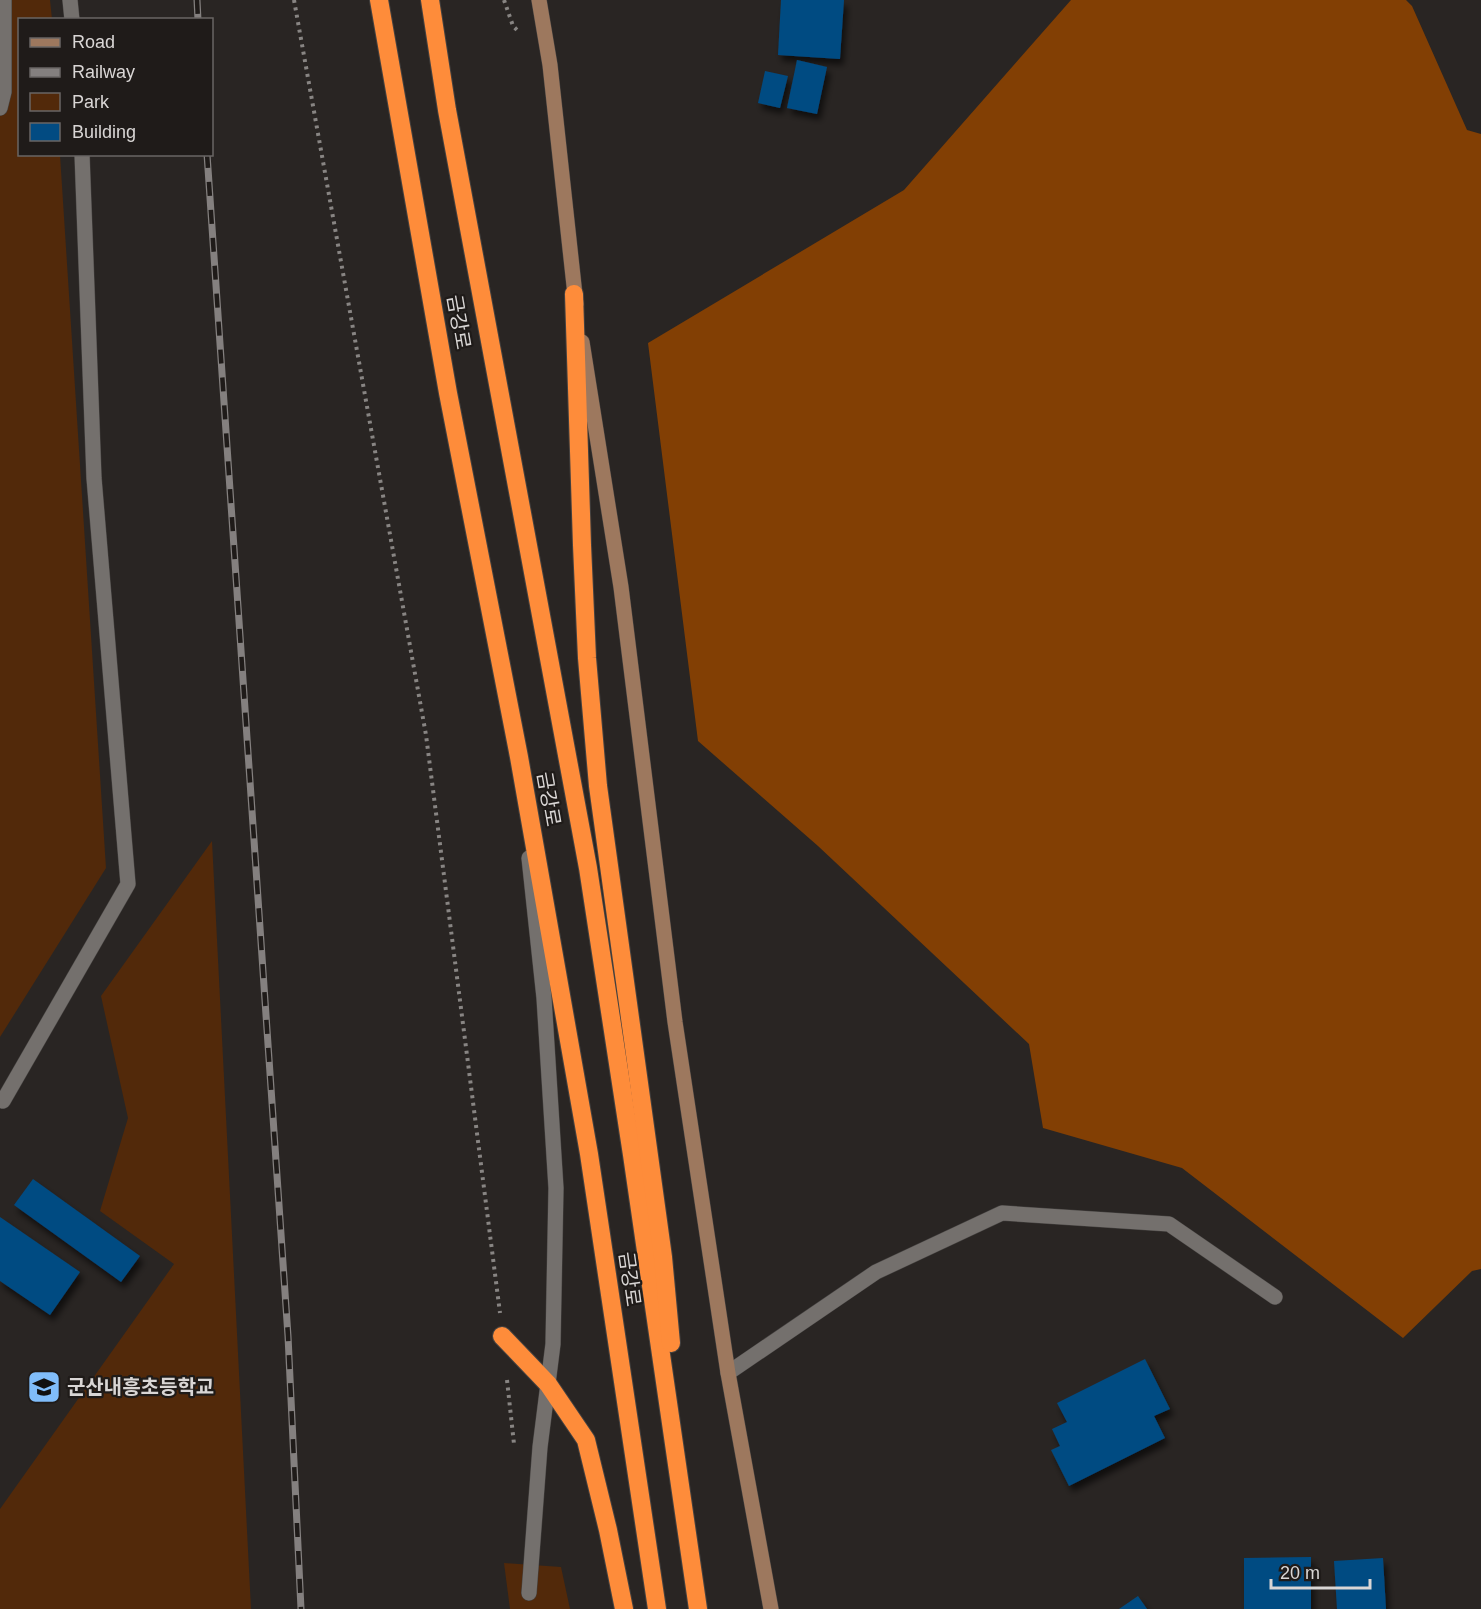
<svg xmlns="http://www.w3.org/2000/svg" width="1481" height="1609" viewBox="0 0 1481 1609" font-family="Arial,'Noto Sans KR',sans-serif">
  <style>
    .green { fill: #52290a }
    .forest { fill: #823f04 }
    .building { fill: #024b82; filter: url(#shadow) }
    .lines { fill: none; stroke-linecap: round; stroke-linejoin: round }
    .lane-casing { stroke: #454240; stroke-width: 16 }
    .street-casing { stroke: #454240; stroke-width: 16 }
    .secondary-casing { stroke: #454240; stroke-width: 16 }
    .highway-casing { stroke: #454240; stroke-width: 20 }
    .path { stroke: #888583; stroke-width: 4; stroke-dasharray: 3 4.5; stroke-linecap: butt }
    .lane { stroke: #74706d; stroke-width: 15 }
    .street { stroke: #74706d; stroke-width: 15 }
    .secondary { stroke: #9d785e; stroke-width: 15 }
    .highway { stroke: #fe8c3a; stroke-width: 18 }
    .rail-casing { stroke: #84807f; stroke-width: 7 }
    .rail { stroke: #1f1b19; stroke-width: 4.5; stroke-dasharray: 14; stroke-linecap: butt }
    .labels { text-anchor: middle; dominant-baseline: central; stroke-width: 4.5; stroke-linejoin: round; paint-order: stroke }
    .street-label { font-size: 20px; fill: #d9d6d5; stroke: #1f1b19 }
    .poi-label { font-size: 20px; font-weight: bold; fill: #d9d6d5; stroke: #1f1b19; text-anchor: start }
  </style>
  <defs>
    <filter id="shadow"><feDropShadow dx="3.5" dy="6" stdDeviation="3" flood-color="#0009"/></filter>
  </defs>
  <rect width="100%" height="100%" fill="#292523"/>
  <g class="green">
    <path d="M0 0H50L52 19 20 20V154L60 155 106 868 0 1037Z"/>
    <path d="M212 841 251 1609H0V1509L174 1264 100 1211 128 1118 101 996Z"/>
    <path d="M504 1563 561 1567 570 1609H510Z"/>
  </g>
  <path class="forest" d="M1071 0H1406L1412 6 1467 130 1481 134V1269L1472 1271 1403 1338 1182 1168 1043 1128 1029 1044 818 846 698 741 648 343 904 190Z"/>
  <g class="building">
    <path d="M781 0H844L840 59 778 55Z"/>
    <path d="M797 60 827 67 817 114 787 108Z"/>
    <path d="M765 71 788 76 780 108 758 103Z"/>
    <path d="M33 1179 140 1256 121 1282 14 1205Z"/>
    <path d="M0 1217 80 1272 50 1315 0 1281Z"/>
    <path d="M1145 1359 1170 1409 1154 1416 1165 1438 1069 1486 1051 1450 1060 1446 1052 1429 1067 1422 1057 1403Z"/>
    <path d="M1311 1557V1609H1244V1558Z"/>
    <path d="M1383 1558 1386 1609H1337L1334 1561Z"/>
    <path d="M1138 1596 1147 1609H1119Z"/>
  </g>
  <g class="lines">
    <defs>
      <g id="lane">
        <path d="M70 0 72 20"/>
        <path d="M529 858 544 998 556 1188 553 1344 540 1447 529 1593"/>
        <path d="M3 1101 128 884 94 478 82 154"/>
      </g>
      <g id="street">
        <path d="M0 108 4 92V0"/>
        <path d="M728 1373 876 1272 1002 1213 1169 1224 1275 1297"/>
      </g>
      <g id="secondary">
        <path d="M539 0 550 65 576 304"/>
        <path d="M582 342 621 587 675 1022 728 1373 771 1609"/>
      </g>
      <g id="highway">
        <path d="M379 0 448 393 519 757 589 1154 657 1609"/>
        <path d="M430 0 447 110 588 868 632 1155 698 1609"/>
        <path d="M574 294 582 545 587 658 598 786 663 1257 671 1343"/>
        <path d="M502 1336 548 1384 586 1440 608 1530 624 1609"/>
      </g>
    </defs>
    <use href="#lane" class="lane-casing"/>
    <use href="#street" class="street-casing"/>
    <use href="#secondary" class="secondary-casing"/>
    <use href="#highway" class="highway-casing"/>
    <g class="path">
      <path d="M294 0 426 735 500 1313"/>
      <path d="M504 0 513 26 519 32"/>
      <path d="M507 1380 514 1444"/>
    </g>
    <use href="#lane" class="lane"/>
    <use href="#street" class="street"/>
    <use href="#secondary" class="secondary"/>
    <use href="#highway" class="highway"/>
    <defs>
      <g id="rail">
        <path d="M197 0 198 20"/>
        <path d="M207 154 288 1336 301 1609"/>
      </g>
    </defs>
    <use href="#rail" class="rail-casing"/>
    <use href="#rail" class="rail"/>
  </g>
  <defs>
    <symbol id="school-square" viewBox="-11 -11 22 22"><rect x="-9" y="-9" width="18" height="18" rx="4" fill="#80bdfa" stroke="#1f1b19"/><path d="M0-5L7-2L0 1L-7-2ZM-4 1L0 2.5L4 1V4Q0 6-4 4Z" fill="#111"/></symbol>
  </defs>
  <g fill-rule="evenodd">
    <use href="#school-square" x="25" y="1368" width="38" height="38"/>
  </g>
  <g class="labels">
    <g class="street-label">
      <text transform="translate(459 322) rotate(80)">금강로</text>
      <text transform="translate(549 799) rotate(80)">금강로</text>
      <text transform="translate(630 1279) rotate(82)">금강로</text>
    </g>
    <g class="poi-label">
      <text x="67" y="1387">군산내흥초등학교</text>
    </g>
  </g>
  <rect x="18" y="18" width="195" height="138" fill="#1f1b19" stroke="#696664" stroke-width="1.5"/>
  <rect x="30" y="38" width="30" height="9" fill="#9d785e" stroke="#696664" stroke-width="1.5"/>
  <text x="72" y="48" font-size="18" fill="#d9d6d5">Road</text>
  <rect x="30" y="68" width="30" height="9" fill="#84807f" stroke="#696664" stroke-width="1.5"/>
  <text x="72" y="78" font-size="18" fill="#d9d6d5">Railway</text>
  <rect x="30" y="93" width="30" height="18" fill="#52290a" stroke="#696664" stroke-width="1.5"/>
  <text x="72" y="108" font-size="18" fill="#d9d6d5">Park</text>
  <rect x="30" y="123" width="30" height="18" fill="#024b82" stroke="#696664" stroke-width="1.5"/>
  <text x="72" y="138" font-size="18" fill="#d9d6d5">Building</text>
  <path d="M1271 1579v9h99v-9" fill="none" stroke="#d9d6d5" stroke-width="3"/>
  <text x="1280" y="1579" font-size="18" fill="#d9d6d5" stroke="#1f1b19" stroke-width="4.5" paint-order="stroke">20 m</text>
</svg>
